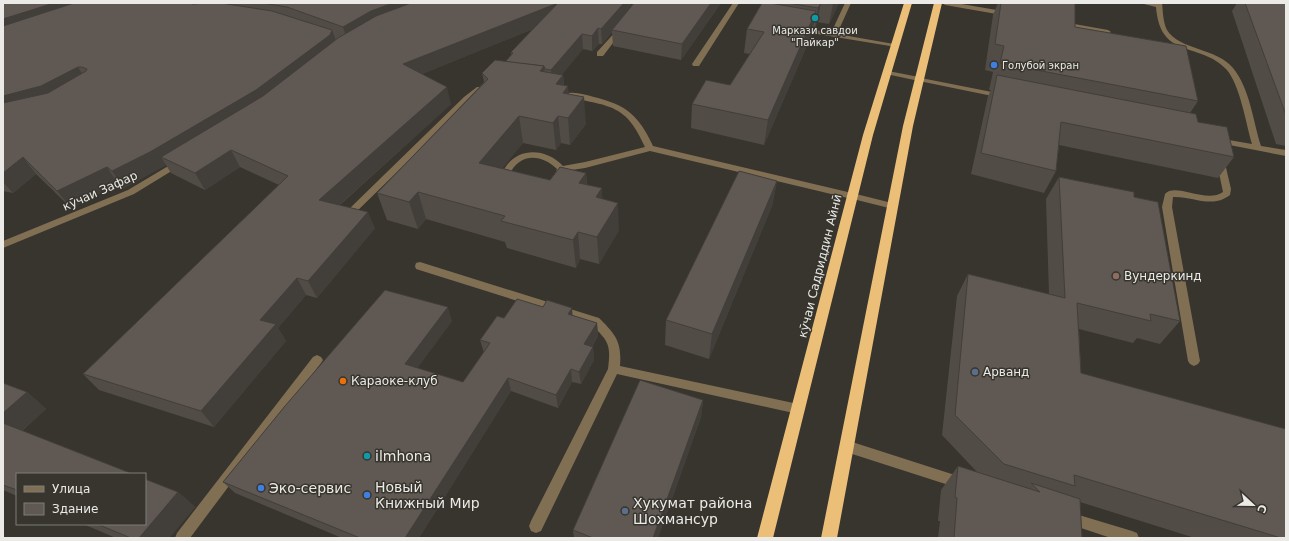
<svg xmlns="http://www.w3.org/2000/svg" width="1289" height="541" viewBox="0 0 1289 541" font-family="'DejaVu Sans',sans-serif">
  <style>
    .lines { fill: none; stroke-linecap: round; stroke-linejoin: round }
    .lane { fill: #816f54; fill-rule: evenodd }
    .street { fill: #816f54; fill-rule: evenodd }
    .highway { fill: #ebbf78; fill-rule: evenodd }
    .wall { fill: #524c47 }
    .shaded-wall { fill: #423e3a }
    .building { fill: #5f5853; stroke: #423e3a }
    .culture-dot { fill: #0f9aa8; stroke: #37352e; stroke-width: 1.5 }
    .shop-dot { fill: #3f7fe0; stroke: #37352e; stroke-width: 1.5 }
    .education-dot { fill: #8d6e63; stroke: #37352e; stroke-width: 1.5 }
    .service-dot { fill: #5c6f8a; stroke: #37352e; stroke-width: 1.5 }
    .food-dot { fill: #e8710a; stroke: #37352e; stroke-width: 1.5 }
    .labels { text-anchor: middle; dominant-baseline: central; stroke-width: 3; stroke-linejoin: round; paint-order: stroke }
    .far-poi-label { font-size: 10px; fill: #ebeae6; stroke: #37352e }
    .street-label { font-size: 12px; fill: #ebeae6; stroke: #37352e }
    .poi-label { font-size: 12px; fill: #ebeae6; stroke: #37352e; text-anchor: start }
    .near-poi-label { font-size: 14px; fill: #ebeae6; stroke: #37352e; text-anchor: start }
  </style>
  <rect width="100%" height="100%" fill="#37352e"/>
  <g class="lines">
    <g class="lane">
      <path d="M733 3H739L699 66H693L692 64Z"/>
      <path d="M845 3H851L837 34 894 44 896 45V47L799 31 796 29 799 27 831 33Z"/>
      <path d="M942 3H956L1008 12 1011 14 1008 16 945 5Z"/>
      <path d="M1140 3H1162C1163 12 1163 22 1167 30 1179 50 1217 48 1233 68 1250 89 1253 121 1261 146L1286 150V156L1214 142 1213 140 1214 138H1217L1252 144C1246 124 1240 84 1226 69 1199 41 1160 60 1156 7Z"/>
      <path d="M1063 22 1108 30 1111 32 1108 34 1061 25V23Z"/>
      <path d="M618 29 623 30 603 56H597V52Z"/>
      <path d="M916 77 1002 94 1006 96 1002 98 919 81H916Z"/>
      <path d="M477 87H483L484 89 470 101 353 215H347L345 213 347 211 464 97Z"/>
      <path d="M569 93C577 92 586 95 594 97 627 105 639 116 653 146L852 193 857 196 852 199 650 151 585 168 565 171 561 179 558 180 554 177 557 169C541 153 518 153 509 176L512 180 511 182H505L501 176C511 148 543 145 563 166L585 162 645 147C626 104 611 107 569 97Z"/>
      <path d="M1220 156 1224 159 1231 189 1230 195C1212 209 1193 196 1173 197L1172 207 1200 361 1198 364 1194 366 1190 364 1188 361 1162 207 1165 194C1175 182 1206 204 1223 192L1216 159Z"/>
      <path d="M420 262 599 318C615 334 622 341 620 366L798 404 802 405 804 409 802 413 798 414 617 374 541 531 536 533 531 531 529 526 531 521 608 369C611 344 609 342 591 324L416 269 415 266 416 263Z"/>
      <path d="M317 355 321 357 323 360 321 363 190 538H175L177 533 313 357Z"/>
      <path d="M846 440 961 477 966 479 967 483 966 487 961 489 846 452 842 450 840 446 842 442Z"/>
      <path d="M1069 512 1132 531 1137 533 1139 538H1111L1069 524 1064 523 1062 518 1064 513Z"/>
    </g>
    <g class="street">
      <path d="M883 70 919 77 923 79 919 81 886 74H883Z"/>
      <path d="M180 159 183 160 184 162 183 164 134 194 3 248V241L128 190Z"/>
      <path d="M852 193 896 204 898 206 893 209 849 198 847 196Z"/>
    </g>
    <g class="highway">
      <path d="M904 3H912L873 135 773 538H757L863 135Z"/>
      <path d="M934 3H942L913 126 837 538H821L903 126Z"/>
    </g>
  </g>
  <g class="wall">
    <path d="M3 3H631V6L634 3H721L681 60 613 46 612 32 602 44H599L592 51 583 49 561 75H563L564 85 586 124 570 145 561 143 556 150 523 143 502 168 550 180 586 173 587 184 602 199 619 230 599 264 580 259 576 268 507 248 505 242 426 219 418 229 387 220 377 193 484 82 482 73 505 62 511 55V52L533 29 422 74 451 104 340 205 375 228 317 298 306 295 278 328 286 341 214 427 99 390 83 374 279 185 240 167 205 190 171 173 166 165 124 188 118 184 71 208 36 174 13 193 3 191Z"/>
    <path d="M762 3H839L829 24 817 22 815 28 813 27 812 34 764 145 691 128 692 104 730 85 750 54 744 53 747 29Z"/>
    <path d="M998 3H1075V27L1198 101 1190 113 1198 122 1234 157 1218 178 1059 145 1056 171 1044 193 971 174 988 96 991 90H989L993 72 985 70 993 15Z"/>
    <path d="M1237 3H1285L1286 6V146L1276 144 1232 11Z"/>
    <path d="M1059 177 1134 197 1180 321 1160 344 1137 338 1133 343 1079 329 1081 373 1286 538H1195L1080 502 1082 538H938L940 521H938L941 490 958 466 977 472 942 435 957 296 968 274 1049 294 1046 199Z"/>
    <path d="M777 181 772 206 709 359 665 345 666 320Z"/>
    <path d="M543 307 597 323 598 336 592 347H593L594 360 581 384 572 382 558 408 511 391 419 538H342L235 493 223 482 452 321 417 368 463 382 484 353 480 340 504 318Z"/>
    <path d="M3 383 27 392 46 409 22 431 17 474V496L3 490Z"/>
    <path d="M703 400 701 417 658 538H574L573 530Z"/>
    <path d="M178 492 195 507 169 538H116L83 524H145Z"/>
  </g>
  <g class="shaded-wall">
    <path d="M54 3H109L3 38V19Z"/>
    <path d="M393 3H438L348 43 343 27 371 11Z"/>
    <path d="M558 3 560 18 407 80 403 64Z"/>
    <path d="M621 3H631V10L612 30V32L602 44 601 29Z"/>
    <path d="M711 3H721L681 60 682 44Z"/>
    <path d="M821 3 817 22 815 28 818 8Z"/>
    <path d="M834 3H839L829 24 833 4Z"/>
    <path d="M816 11 812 34 764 145 768 120Z"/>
    <path d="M598 28 599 44 592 51V36Z"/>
    <path d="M332 30 338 46 263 106 161 157 166 165 124 188 112 171Z"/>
    <path d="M582 34 583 49 553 86 551 70Z"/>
    <path d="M544 66 547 92 540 71Z"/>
    <path d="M78 67 88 83 3 115V96Z"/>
    <path d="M563 75 564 91 568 86 571 112 556 84Z"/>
    <path d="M447 87 451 104 326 217 319 200Z"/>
    <path d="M584 97 586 124 570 145 568 118Z"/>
    <path d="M519 116 523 143 485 190 479 163Z"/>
    <path d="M558 116 561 143 556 150 553 123Z"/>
    <path d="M231 150 240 167 205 190 195 173Z"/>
    <path d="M23 157 36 174 13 193 3 182V173Z"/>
    <path d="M107 167 118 184 71 208 57 191Z"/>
    <path d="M586 173 588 200 579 183Z"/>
    <path d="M777 181 772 206 709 359 712 334Z"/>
    <path d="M602 188 603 215 596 197Z"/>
    <path d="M418 192 426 219 418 229 409 202Z"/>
    <path d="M618 203 619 230 599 264 597 237Z"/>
    <path d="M368 212 375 228 317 298 308 281Z"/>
    <path d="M578 232 580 259 576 268 573 240Z"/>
    <path d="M297 278 306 295 278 328 286 341 214 427 201 411 260 320Z"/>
    <path d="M448 307 452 321 411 377 405 364Z"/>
    <path d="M572 308 573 321 568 314Z"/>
    <path d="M597 323 598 336 585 358 584 344Z"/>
    <path d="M593 347 594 360 581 384 579 372Z"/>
    <path d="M571 369 572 382 558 408 556 395Z"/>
    <path d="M508 378 511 391 419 538H405Z"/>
    <path d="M27 392 46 409 16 436 3 426V413Z"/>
    <path d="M703 400 701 417 658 538H653Z"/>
    <path d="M178 492 195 507 169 538H139Z"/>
  </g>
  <g class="building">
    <path d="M3 3H54L3 19Z"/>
    <path d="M74 3H190L193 4 208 3H221L272 11 332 30 330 35 256 90 150 152 112 171 107 167 57 191 23 157 3 173V103L48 93 86 71 87 69 82 67H78L41 86 3 96V26Z"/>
    <path d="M262 3H393L371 11 343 27 287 7Z"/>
    <path d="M411 3H558L403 64 447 87 319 200 368 212 308 281 297 278 260 320 276 324 201 411 83 374 288 176 231 150 195 173 161 157 263 96 338 38 376 16Z"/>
    <path d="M558 3H624L601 29 598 28 592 36 582 34 551 70 545 69 544 66 505 62 513 53 511 52Z"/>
    <path d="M634 3H711L682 44 612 30Z"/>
    <path d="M762 3H770L816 11 768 120 692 104 706 80 730 85 764 32 747 29Z"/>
    <path d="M788 3H821L818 8Z"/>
    <path d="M825 3H834L833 4Z"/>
    <path d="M1001 3H1075V27L1186 46 1198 101 1000 63 1004 46 995 44Z"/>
    <path d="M1245 3H1285L1286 6V115Z"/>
    <path d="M495 60 544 66 540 71 563 75 556 84 568 86 563 93 584 97 568 118 558 116 553 123 519 116 479 163 550 180 560 167 586 173 579 183 602 188 596 197 618 203 597 237 578 232 573 240 501 221 505 216 418 192 409 202 377 193 488 79 482 73Z"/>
    <path d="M997 75 1196 114 1198 122 1227 127 1234 157 1061 122 1056 171 981 153Z"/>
    <path d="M739 171 777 181 712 334 666 320Z"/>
    <path d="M1059 177 1134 192V197L1158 202 1180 321 1150 314 1151 321 1077 303 1081 373 1286 429V538H1281L1074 475 1075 486 1004 464 955 415 968 274 1065 298Z"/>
    <path d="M385 290 448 307 405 364 463 382 490 343 480 340 497 316 504 318 517 299 543 307 547 300 572 308 568 314 597 323 584 344 593 347 579 372 571 369 556 395 508 378 405 538H360L223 482 285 406Z"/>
    <path d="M640 380 703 400 653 538H593L573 530Z"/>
    <path d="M3 383 27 392 3 413Z"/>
    <path d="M3 423 133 474H17V490L3 485Z"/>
    <path d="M958 466 1040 492 1031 483 1080 499 1082 538H954L957 498 955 497Z"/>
    <path d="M145 479 178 492 139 538H131L97 524H145Z"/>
  </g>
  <g class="culture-dot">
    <circle cx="815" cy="18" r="4"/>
    <circle cx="367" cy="456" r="4"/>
  </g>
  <g class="shop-dot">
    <circle cx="994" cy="65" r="4"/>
    <circle cx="261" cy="488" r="4"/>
    <circle cx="367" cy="495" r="4"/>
  </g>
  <circle class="education-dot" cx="1116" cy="276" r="4"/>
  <g class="service-dot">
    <circle cx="975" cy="372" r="4"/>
    <circle cx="625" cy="511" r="4"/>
  </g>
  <circle class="food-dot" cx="343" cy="381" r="4"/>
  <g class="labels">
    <g class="far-poi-label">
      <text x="815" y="30">Маркази савдои<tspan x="815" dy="12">"Пайкар"</tspan></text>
      <text x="1002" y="65" text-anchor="start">Голубой экран</text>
    </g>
    <g class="street-label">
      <text transform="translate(100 191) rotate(-24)">кӯчаи Зафар</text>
      <text transform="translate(820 266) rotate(-76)">кӯчаи Садриддин Айнӣ</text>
    </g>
    <g class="poi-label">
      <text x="1124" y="276">Вундеркинд</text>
      <text x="983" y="372">Арванд</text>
      <text x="351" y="381">Караоке-клуб</text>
    </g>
    <g class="near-poi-label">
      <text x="375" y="456">ilmhona</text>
      <text x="375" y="487">Новый<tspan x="375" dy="16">Книжный Мир</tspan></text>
      <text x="269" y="488">Эко-сервис</text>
      <text x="633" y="503">Хукумат района<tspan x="633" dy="16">Шохмансур</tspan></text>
    </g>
  </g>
  <rect width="1289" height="541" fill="none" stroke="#ebeae6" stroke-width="8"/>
  <rect x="16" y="473" width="130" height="52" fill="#37352e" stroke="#7f7d78"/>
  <rect x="24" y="486" width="20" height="6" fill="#816f54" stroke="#7f7d78"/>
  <text x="52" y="493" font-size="12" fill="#ebeae6">Улица</text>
  <rect x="24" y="503" width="20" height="12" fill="#5f5853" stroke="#7f7d78"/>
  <text x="52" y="513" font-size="12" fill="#ebeae6">Здание</text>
  <g transform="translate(1253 505) rotate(112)" stroke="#37352e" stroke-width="3" paint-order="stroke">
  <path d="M0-3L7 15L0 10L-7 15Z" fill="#ebeae6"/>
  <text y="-6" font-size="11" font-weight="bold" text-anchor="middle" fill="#ebeae6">С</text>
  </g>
</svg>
